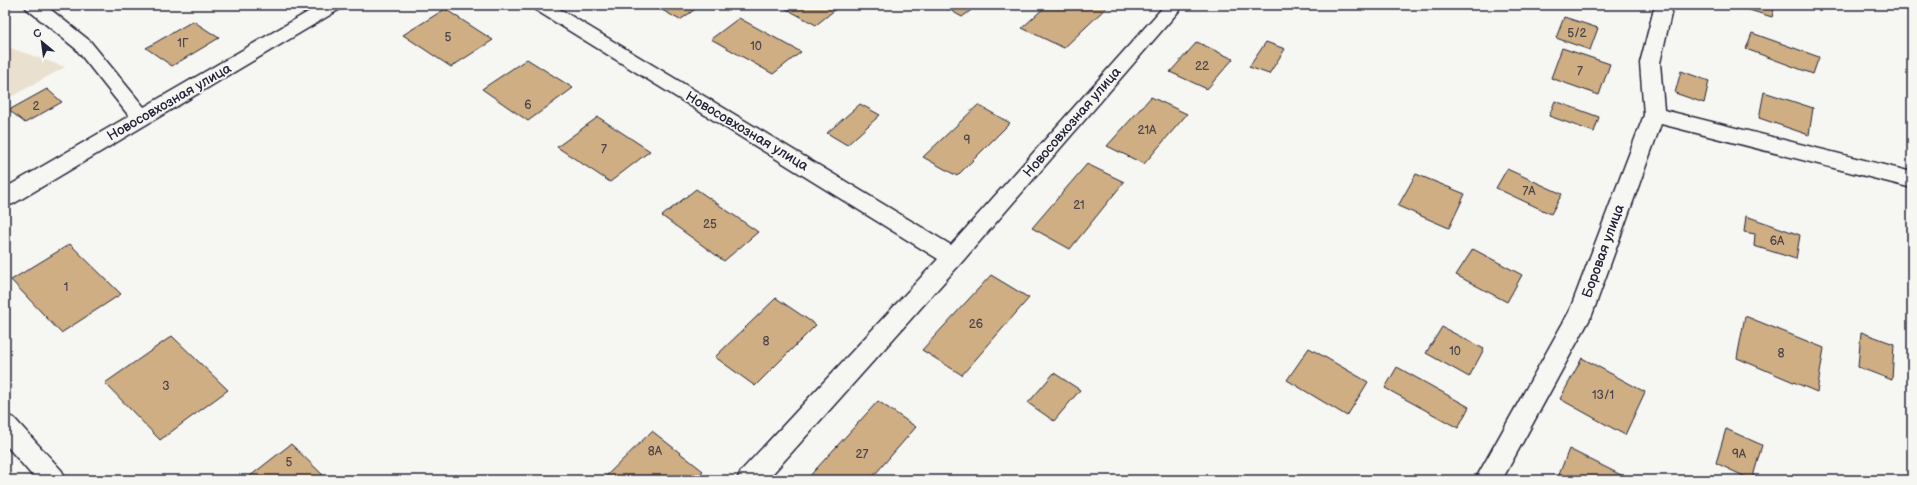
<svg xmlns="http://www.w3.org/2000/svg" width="1917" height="485" viewBox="0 0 1917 485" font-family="'Balsamiq Sans',sans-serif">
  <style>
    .built { fill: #eae0d0 }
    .building { fill: #ceae82; stroke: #22223b }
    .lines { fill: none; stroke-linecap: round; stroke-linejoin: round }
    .minor-casing { stroke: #22223b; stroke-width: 3 }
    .minor { fill: #f6f6f2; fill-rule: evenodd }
    .labels { text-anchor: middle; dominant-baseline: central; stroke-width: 3.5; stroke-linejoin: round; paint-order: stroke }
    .number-label { font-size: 12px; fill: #4d454d }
    .street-label { font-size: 14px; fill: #22223b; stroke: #f6f6f2 }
  </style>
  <rect width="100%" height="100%" fill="#f6f6f2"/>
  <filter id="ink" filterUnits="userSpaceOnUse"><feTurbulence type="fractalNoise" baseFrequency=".025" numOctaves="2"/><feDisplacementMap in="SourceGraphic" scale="8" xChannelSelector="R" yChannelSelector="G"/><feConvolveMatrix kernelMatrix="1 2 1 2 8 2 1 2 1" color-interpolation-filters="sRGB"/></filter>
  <g filter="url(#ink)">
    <path class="built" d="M5 46 65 67 5 100Z"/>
    <g class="building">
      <path d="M653 5H701L680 20Z"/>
      <path d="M779 5H828L836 9 816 25Z"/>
      <path d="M941 5H978L962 17Z"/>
      <path d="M1047 5H1109L1064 48 1022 28Z"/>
      <path d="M1733 5H1775L1772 17Z"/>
      <path d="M445 9 493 40 451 67 403 35Z"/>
      <path d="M1564 17 1598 28 1590 50 1556 38Z"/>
      <path d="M739 18 801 52 773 74 711 39Z"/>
      <path d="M193 21 219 38 172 66 146 48Z"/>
      <path d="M1752 33 1819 57 1813 74 1746 49Z"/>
      <path d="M1197 42 1233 59 1207 89 1170 72Z"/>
      <path d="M1266 42 1285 49 1269 74 1249 67Z"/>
      <path d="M1562 48 1610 64 1599 95 1551 78Z"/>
      <path d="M527 59 573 88 528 121 482 89Z"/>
      <path d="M1681 71 1709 81 1704 103 1675 93Z"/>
      <path d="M47 89 62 102 25 123 9 110Z"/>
      <path d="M1764 92 1813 108 1809 135 1759 118Z"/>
      <path d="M1151 97 1187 114 1144 164 1107 146Z"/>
      <path d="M1555 101 1599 117 1594 132 1549 116Z"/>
      <path d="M860 104 880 115 847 145 827 133Z"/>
      <path d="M978 105 1010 123 957 176 923 157Z"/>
      <path d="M598 117 650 151 610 182 557 147Z"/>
      <path d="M1087 164 1124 182 1070 249 1032 228Z"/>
      <path d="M1507 169 1562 194 1551 214 1496 188Z"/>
      <path d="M1416 174 1465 194 1449 228 1398 206Z"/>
      <path d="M696 189 758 232 724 261 662 216Z"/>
      <path d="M1746 216 1800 235 1796 259 1754 246 1755 234 1744 232Z"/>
      <path d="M70 244 121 294 61 333 11 280Z"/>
      <path d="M1473 249 1522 275 1507 302 1456 275Z"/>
      <path d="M991 275 1029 298 962 375 922 350Z"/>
      <path d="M776 298 816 325 755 386 715 357Z"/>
      <path d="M1745 316 1824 348 1817 392 1737 358Z"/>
      <path d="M1442 327 1484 349 1469 377 1426 353Z"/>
      <path d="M1861 332 1894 344 1892 380 1858 367Z"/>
      <path d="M172 336 228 390 160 440 105 383Z"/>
      <path d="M1309 348 1368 382 1347 416 1287 380Z"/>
      <path d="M1582 358 1645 392 1625 435 1560 399Z"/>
      <path d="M1397 367 1469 407 1458 428 1385 388Z"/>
      <path d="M1054 373 1080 390 1054 421 1028 403Z"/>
      <path d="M878 401 916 427 870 480H806Z"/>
      <path d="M1726 429 1762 445 1752 480 1716 463Z"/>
      <path d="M652 431 703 471 694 480H602Z"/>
      <path d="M291 444 328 480H245Z"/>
      <path d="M1569 449 1631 480H1557Z"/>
    </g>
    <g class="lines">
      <defs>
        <g id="minor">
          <path d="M24 5H45L90 41 144 107 320 5H343L340 9 13 204 5 206V188L129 116 76 49 27 9Z"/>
          <path d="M531 5H553L951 245 1165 5H1184L961 263 767 480H737L741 471 938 259 534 9Z"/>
          <path d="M1655 5H1673L1660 63 1664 110 1912 172V188L1661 124 1592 315 1502 480H1475L1569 312 1644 115 1640 63Z"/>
          <path d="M5 415 14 418 62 471 66 480H36L5 444Z"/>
        </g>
      </defs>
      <use href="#minor" class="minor-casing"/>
      <use href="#minor" class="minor"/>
    </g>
  </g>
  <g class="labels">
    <g class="number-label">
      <text x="1577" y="33">5/2</text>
      <text x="448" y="37">5</text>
      <text x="183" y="43">1Г</text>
      <text x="756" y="46">10</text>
      <text x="1202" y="66">22</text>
      <text x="1580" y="71">7</text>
      <text x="528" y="105">6</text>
      <text x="36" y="106">2</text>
      <text x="1147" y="130">21А</text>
      <text x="967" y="140">9</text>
      <text x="604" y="149">7</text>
      <text x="1529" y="191">7А</text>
      <text x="1079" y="205">21</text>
      <text x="710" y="224">25</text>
      <text x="1777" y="241">6А</text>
      <text x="66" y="287">1</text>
      <text x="976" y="324">26</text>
      <text x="766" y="341">8</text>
      <text x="1455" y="351">10</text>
      <text x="1781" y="353">8</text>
      <text x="166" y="386">3</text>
      <text x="1603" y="395">13/1</text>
      <text x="655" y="451">8А</text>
      <text x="862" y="454">27</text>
      <text x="1739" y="454">9А</text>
      <text x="289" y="462">5</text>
    </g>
    <g class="street-label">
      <text transform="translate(169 102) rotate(-30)">Новосовхозная улица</text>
      <text transform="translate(1072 122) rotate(-49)">Новосовхозная улица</text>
      <text transform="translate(747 131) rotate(31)">Новосовхозная улица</text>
      <text transform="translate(1603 251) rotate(-70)">Боровая улица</text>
    </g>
  </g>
  <rect width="1917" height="485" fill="none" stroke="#f6f6f2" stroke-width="20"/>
  <rect x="10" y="10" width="1897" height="465" fill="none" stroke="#22223b" stroke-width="1.5" filter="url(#ink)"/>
  <g transform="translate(42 42) rotate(331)" stroke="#f6f6f2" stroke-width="3" paint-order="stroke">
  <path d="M0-3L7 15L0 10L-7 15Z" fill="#22223b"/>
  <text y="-6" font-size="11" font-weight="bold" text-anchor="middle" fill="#22223b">С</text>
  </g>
</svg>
